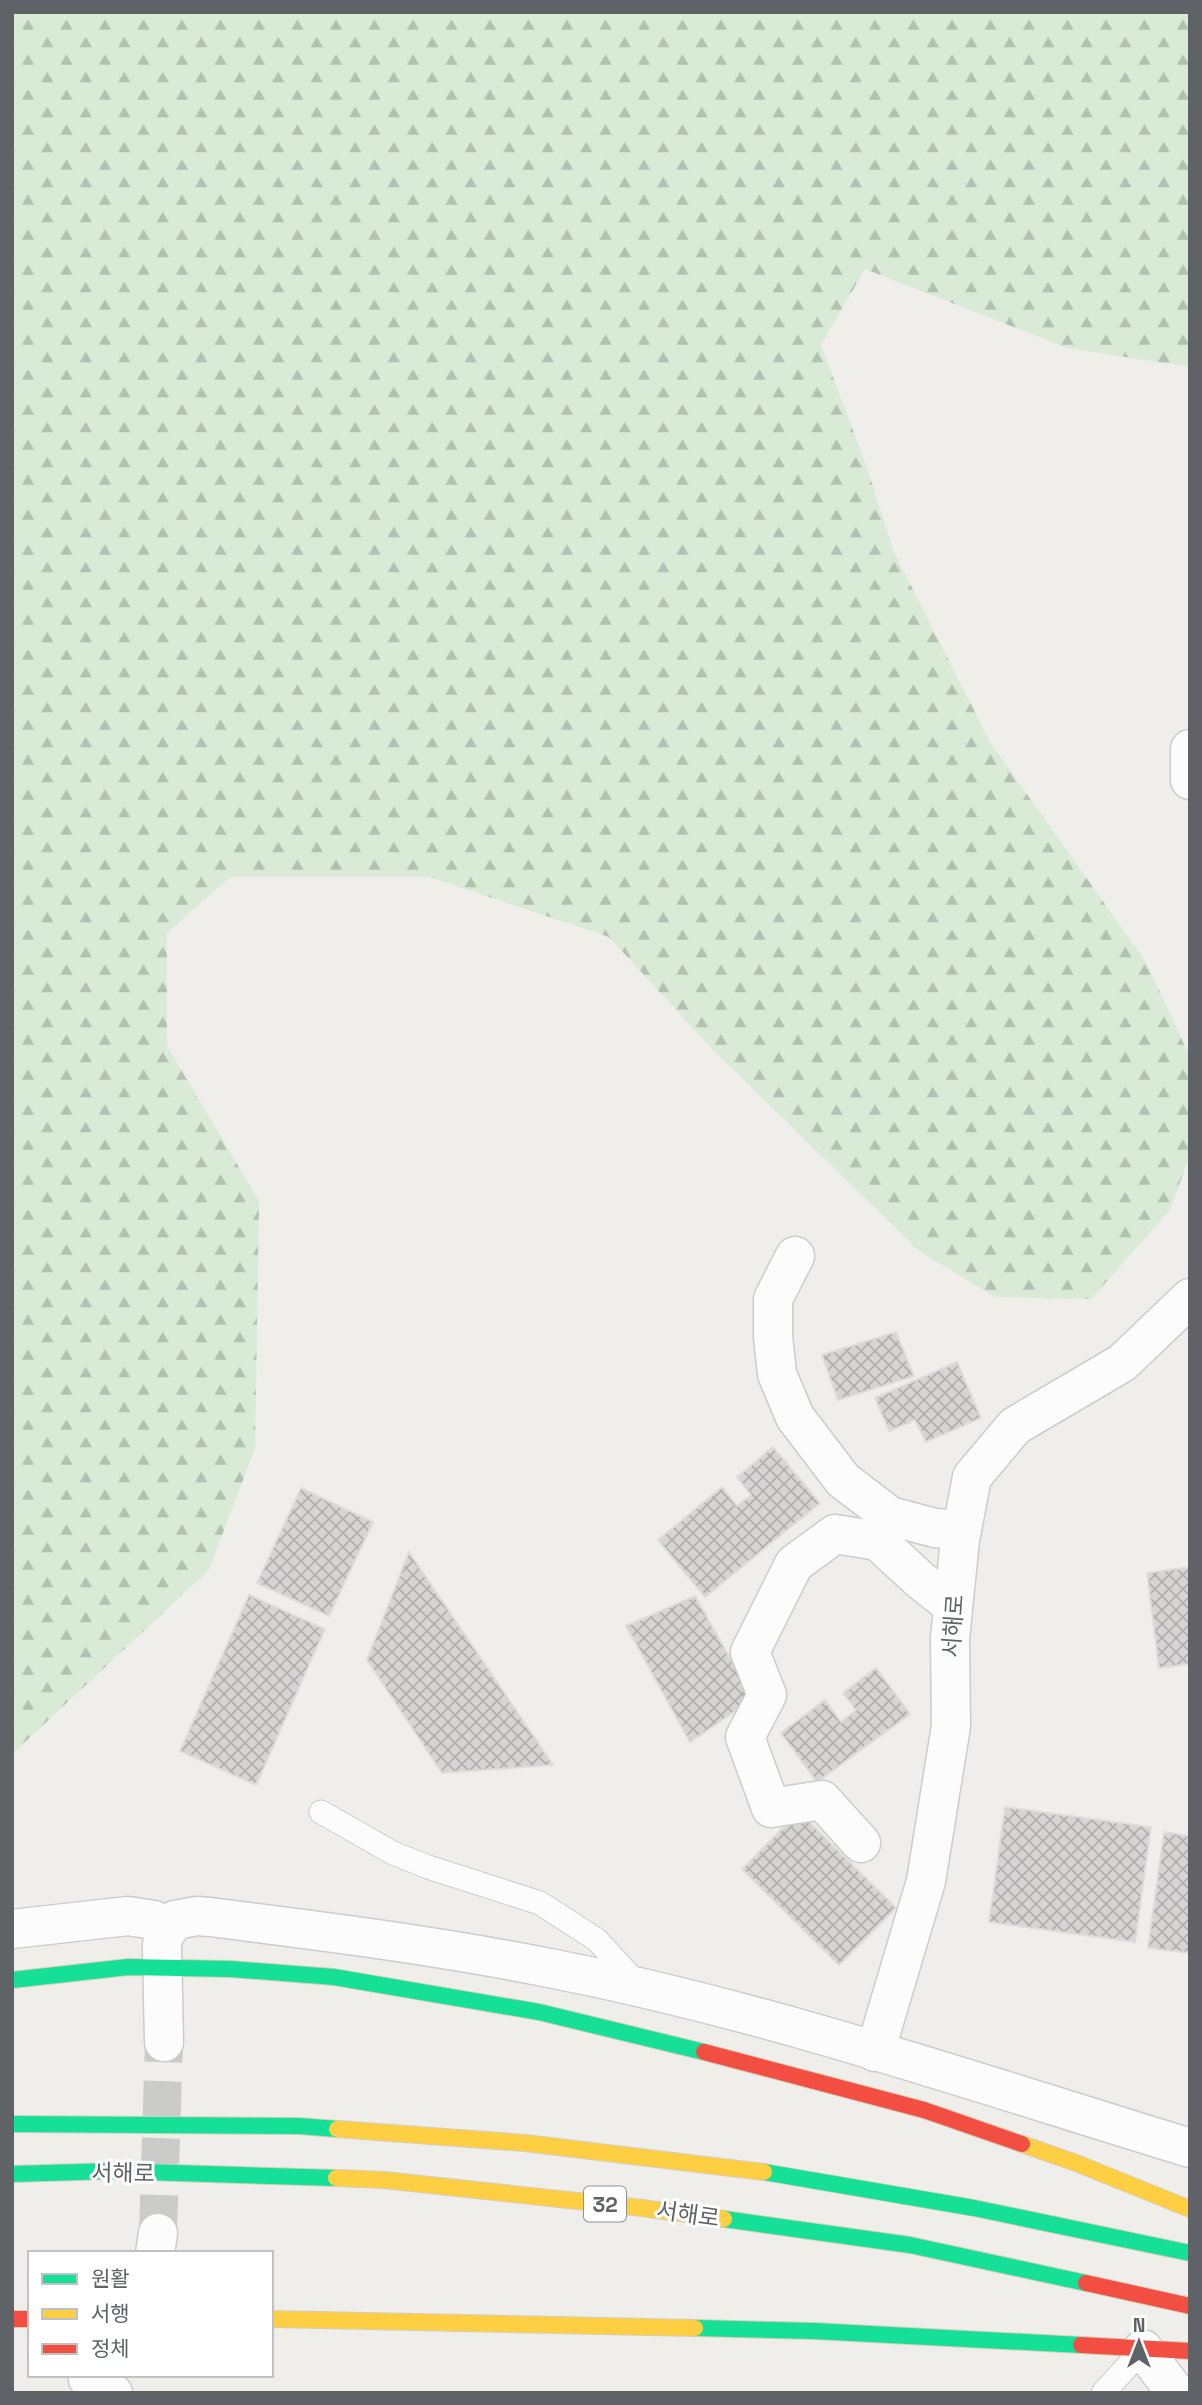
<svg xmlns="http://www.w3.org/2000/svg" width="1202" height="2405" viewBox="0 0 1202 2405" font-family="'Space Grotesk','Noto Sans KR',sans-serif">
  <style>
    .forest { fill: url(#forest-firs) }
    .building { fill: url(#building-cross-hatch); stroke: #deddda; stroke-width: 2 }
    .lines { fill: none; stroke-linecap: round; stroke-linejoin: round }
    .street-tunnel { stroke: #cbcbca; stroke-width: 38; stroke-dasharray: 38 19; stroke-linecap: butt }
    .lane-casing { stroke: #cbcccc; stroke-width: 25 }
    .street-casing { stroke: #cbcccc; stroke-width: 41 }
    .fast-casing { stroke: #d5ceba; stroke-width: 18 }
    .slow-casing { stroke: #d5ceba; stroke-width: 18 }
    .jam-casing { stroke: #d5ceba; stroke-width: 18 }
    .lane { stroke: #fdfcfc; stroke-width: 23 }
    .street { stroke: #fdfcfc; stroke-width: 38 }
    .fast { stroke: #16e098; stroke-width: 16 }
    .slow { stroke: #ffcf43; stroke-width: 16 }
    .jam { stroke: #f24e42; stroke-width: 16 }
    .labels { text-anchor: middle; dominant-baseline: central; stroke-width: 6; stroke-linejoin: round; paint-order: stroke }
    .shield { fill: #fff; stroke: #8f9295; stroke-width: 2 }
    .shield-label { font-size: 21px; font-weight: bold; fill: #5f6368 }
    .street-label { font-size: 23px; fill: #5f6368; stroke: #fff }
  </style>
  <defs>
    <pattern id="forest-firs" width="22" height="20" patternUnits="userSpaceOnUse" patternTransform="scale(1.75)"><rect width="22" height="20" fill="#d9ead7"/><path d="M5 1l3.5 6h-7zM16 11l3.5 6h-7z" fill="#b3c1b2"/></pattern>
    <pattern id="building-cross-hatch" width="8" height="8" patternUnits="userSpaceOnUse" patternTransform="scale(1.75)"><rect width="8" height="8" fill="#d6d5d3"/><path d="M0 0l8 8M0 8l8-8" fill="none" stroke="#b1b0af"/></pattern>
  </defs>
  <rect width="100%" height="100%" fill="#efeeea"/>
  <path class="forest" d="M12 12H1190V367L1067 348 865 269 821 345 867 468 893 550 990 742 1146 962 1190 1057V1155L1170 1210 1091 1299 995 1297 918 1250 716 1053 609 937 429 877H230L167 933V1046L259 1201 255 1448 209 1570 12 1754Z"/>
  <g class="building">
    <path d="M896 1332 914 1376 838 1400 822 1355Z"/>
    <path d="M957 1362 981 1418 926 1442 915 1420 889 1431 875 1398Z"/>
    <path d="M773 1447 820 1503 705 1597 658 1540 722 1487 737 1506 751 1495 737 1477Z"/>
    <path d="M301 1488 373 1522 329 1616 257 1583Z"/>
    <path d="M409 1552 553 1765 442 1773 367 1660Z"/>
    <path d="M1190 1567V1664L1159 1668 1147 1573Z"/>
    <path d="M249 1595 325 1629 256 1785 180 1751Z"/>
    <path d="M695 1596 753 1699 690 1742 626 1626Z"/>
    <path d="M876 1668 910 1714 817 1782 781 1733 825 1700 841 1722 856 1710 843 1693Z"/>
    <path d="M1005 1807 1151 1827 1135 1942 989 1922Z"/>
    <path d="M799 1812 896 1908 839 1965 742 1869Z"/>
    <path d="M1164 1832 1190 1836V1953L1148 1948Z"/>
  </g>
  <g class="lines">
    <path class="street-tunnel" d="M158 2233 164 2042"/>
    <defs>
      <g id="lane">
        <path d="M321 1812 393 1853 428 1867 540 1903 597 1940 639 1986"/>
        <path d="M1103 2393 1143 2349"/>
      </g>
      <g id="street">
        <path d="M1190 749V780"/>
        <path d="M795 1256 773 1299V1336L777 1374 795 1417 843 1480 890 1516 935 1528 962 1530"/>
        <path d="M861 1843 822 1800 771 1808 745 1737 767 1695 750 1652 794 1564 835 1534 878 1541 919 1579 953 1606"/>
        <path d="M12 1929 128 1916 154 1920 168 1927"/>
        <path d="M164 2042 162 1947 163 1936 175 1920 197 1916 210 1917C321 1931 434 1945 544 1967 763 2009 977 2083 1190 2148"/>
        <path d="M875 2052 926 1881 951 1726 950 1638 960 1540 972 1477 1015 1426 1122 1363 1190 1298"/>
        <path d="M155 2253 158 2233"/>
        <path d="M1143 2349 1176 2393"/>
        <path d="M88 2379 113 2393"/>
      </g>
      <g id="fast">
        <path d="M12 1980 128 1967 230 1969 334 1977 539 2012 704 2052"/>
        <path d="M12 2124 299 2126 337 2129"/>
        <path d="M764 2172 974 2208 1190 2253"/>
        <path d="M12 2174 113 2171 336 2178"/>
        <path d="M724 2219 910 2245 1086 2283"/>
        <path d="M695 2328 814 2331 1081 2345"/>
      </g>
      <g id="slow">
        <path d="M337 2129 525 2143 764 2172"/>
        <path d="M1022 2144 1076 2163 1190 2209"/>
        <path d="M336 2178 384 2180 642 2208 724 2219"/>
        <path d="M271 2319 695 2328"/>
      </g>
      <g id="jam">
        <path d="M704 2052 924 2110 1022 2144"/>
        <path d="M1086 2283 1190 2306"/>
        <path d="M12 2319H30"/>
        <path d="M1081 2345 1190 2351"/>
      </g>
    </defs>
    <use href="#lane" class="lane-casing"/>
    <use href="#street" class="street-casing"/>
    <use href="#fast" class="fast-casing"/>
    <use href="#slow" class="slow-casing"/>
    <use href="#jam" class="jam-casing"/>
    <use href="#lane" class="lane"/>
    <use href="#street" class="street"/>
    <use href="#fast" class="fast"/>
    <use href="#slow" class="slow"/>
    <use href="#jam" class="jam"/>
  </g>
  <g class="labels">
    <rect class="shield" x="584" y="2186.5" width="42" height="35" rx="5"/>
    <g class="shield-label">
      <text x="605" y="2204">32</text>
    </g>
    <g class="street-label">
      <text transform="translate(953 1626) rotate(-86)">서해로</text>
      <text transform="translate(123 2173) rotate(1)">서해로</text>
      <text transform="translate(688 2214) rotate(8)">서해로</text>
    </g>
  </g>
  <rect width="1202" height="2405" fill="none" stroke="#5f6368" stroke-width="28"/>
  <rect x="28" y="2251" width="245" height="126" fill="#ffffff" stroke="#bfc1c3" stroke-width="2"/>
  <rect x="42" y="2274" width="35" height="10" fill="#16e098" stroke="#bfc1c3" stroke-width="2"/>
  <text x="91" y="2286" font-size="21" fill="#5f6368">원활</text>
  <rect x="42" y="2309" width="35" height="10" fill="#ffcf43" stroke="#bfc1c3" stroke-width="2"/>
  <text x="91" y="2321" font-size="21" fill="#5f6368">서행</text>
  <rect x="42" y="2344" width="35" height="10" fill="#f24e42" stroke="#bfc1c3" stroke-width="2"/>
  <text x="91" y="2356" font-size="21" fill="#5f6368">정체</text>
  <g transform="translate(1139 2342)" stroke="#ffffff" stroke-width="5" paint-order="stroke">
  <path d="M0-5L12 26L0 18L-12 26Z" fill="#5f6368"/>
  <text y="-10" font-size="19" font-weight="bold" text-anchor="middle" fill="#5f6368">N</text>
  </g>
</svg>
